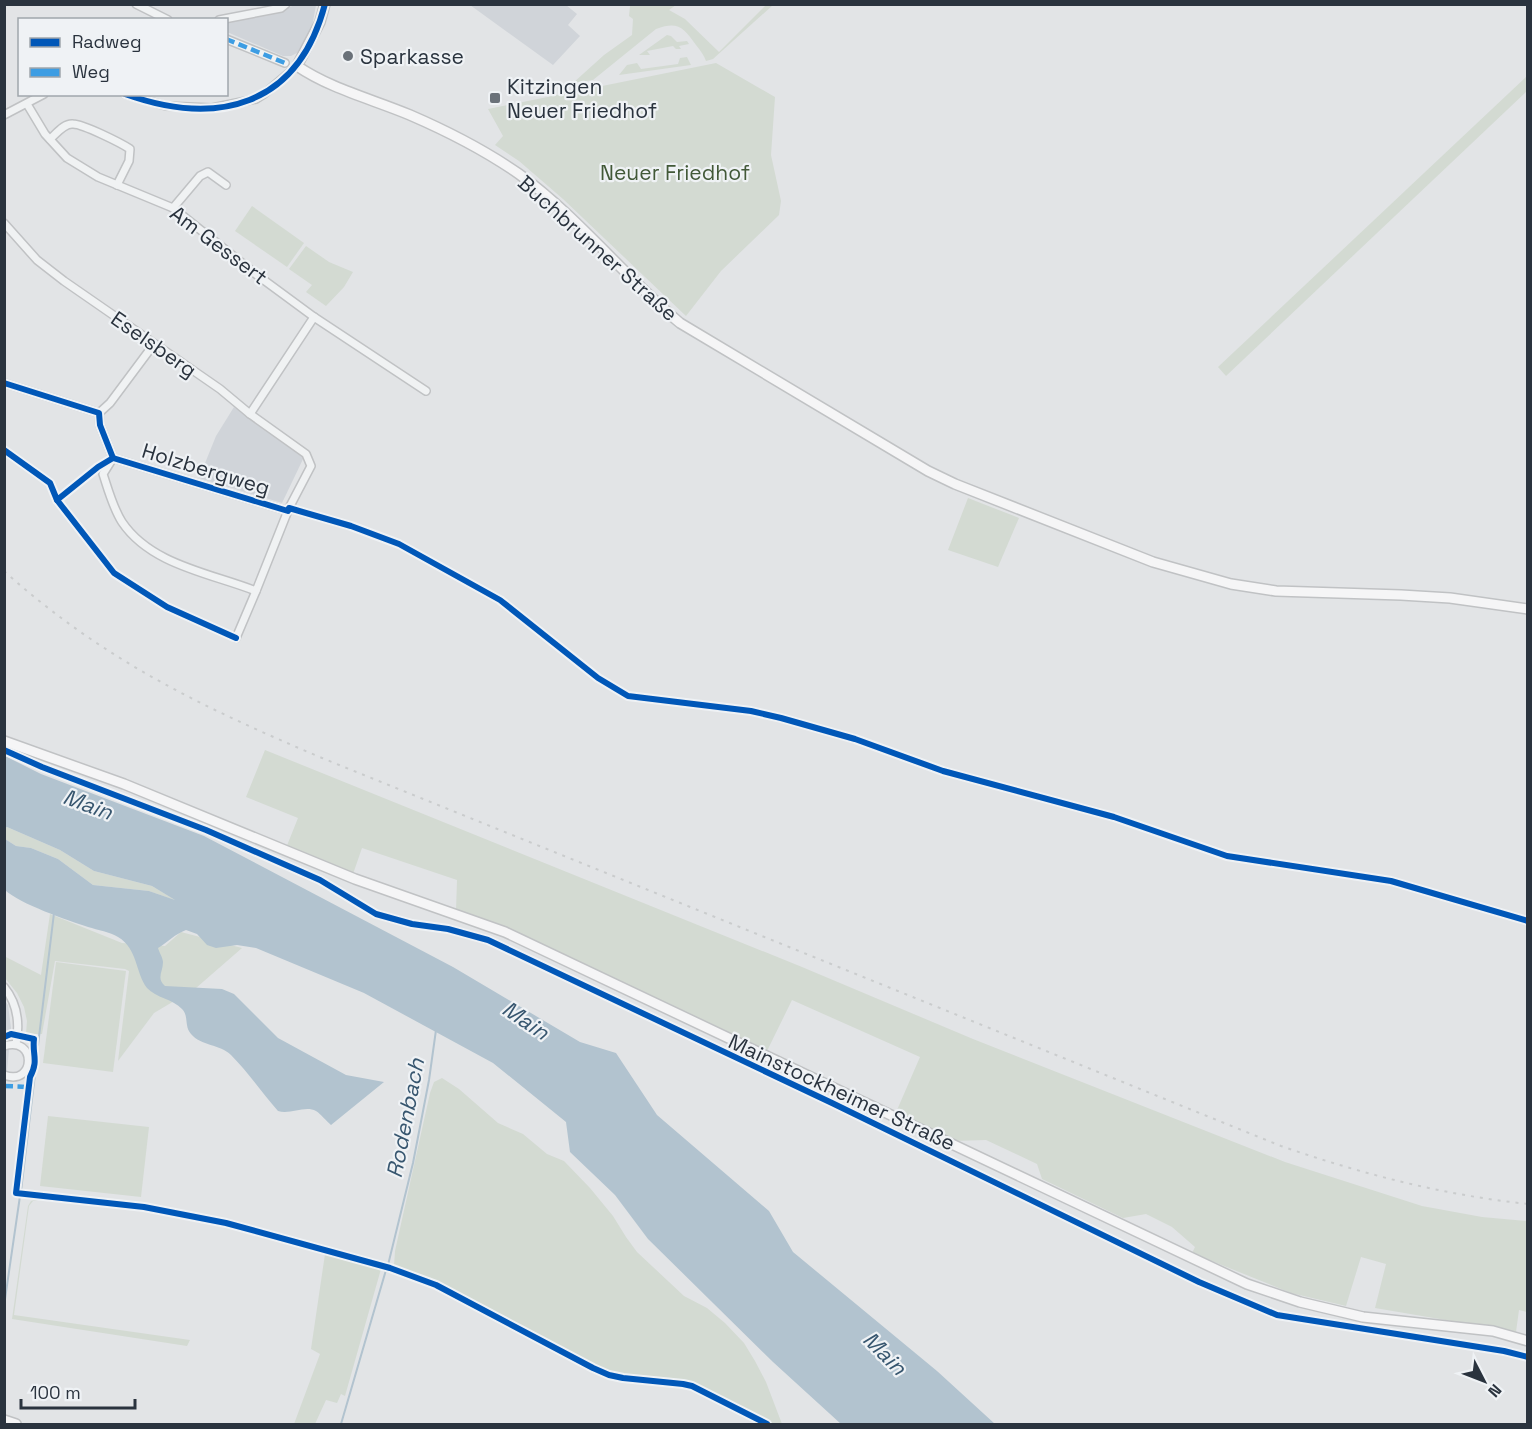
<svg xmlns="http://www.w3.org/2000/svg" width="1532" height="1429" viewBox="0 0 1532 1429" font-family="'Space Grotesk',sans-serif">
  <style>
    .built { fill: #d0d4d9 }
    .green { fill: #d3dad2 }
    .water { fill: #b2c3cf }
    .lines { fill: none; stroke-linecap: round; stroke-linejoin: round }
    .stream { stroke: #b2c3cf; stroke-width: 2 }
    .street-casing { stroke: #c0c2c4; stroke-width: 10 }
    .secondary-casing { stroke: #c0c2c4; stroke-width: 12 }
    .street { stroke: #f0f2f3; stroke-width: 7 }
    .secondary { stroke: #f5f5f6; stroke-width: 9 }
    .rail { stroke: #cacccd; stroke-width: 2; stroke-dasharray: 3 6; stroke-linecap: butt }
    .quiet { stroke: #3d9de3; stroke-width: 4.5; stroke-dasharray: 9 4.5; stroke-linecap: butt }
    .cycleway-casing { stroke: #eff2f5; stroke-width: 10 }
    .cycleway { stroke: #0057b8; stroke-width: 6 }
    .poi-dot { fill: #6a7179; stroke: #eff2f5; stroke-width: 2 }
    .labels { text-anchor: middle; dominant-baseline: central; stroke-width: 4.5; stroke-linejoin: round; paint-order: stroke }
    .poi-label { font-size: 21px; fill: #2a333e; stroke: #eff2f5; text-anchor: start }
    .park-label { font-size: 21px; fill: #425938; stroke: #eff2f5 }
    .street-label { font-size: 21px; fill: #2a333e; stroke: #eff2f5 }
    .water-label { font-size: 22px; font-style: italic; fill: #37566f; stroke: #eff2f5 }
  </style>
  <rect width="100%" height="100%" fill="#e2e4e6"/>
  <g class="built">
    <path d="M294 5H316L312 27 303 45 297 53 291 56H283L227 32V20L282 11Z"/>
    <path d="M470 5H566L577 14 568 25 580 36 553 65Z"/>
    <path d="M234 407 304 457 282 503 199 478 216 436Z"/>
    <path d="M5 1001 8 1005 11 1028 5 1092Z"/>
  </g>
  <g class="green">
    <path d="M629 5H676L669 10 685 19 719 52 766 5H773L713 59 706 61C704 55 700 50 696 45 683 27 678 21 656 29L593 80 573 83 604 55 632 35 633 19 629 16 630 6Z"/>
    <path d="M667 35 671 36 677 42 687 41 689 44 679 46 681 49H676L673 46 647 51 650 55H639Z"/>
    <path d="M687 57 691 65 619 75 627 65 637 63 641 69 678 64 680 58Z"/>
    <path d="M716 63 775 97 771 155 781 201 779 215 721 271 686 316 563 199 519 161 495 145 503 136 488 109Z"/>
    <path d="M1527 76V91L1226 376 1218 367Z"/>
    <path d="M252 206 304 243 287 267 235 231Z"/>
    <path d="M306 246 329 262 353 272 344 287 326 306 306 292 312 285 289 269Z"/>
    <path d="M968 498 1019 518 998 567 948 550Z"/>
    <path d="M265 750 802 967 973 1039 1285 1162 1422 1206 1482 1217 1527 1221V1312L1519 1310 1516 1332 1375 1308 1386 1264 1361 1257 1346 1306 1291 1293 1192 1253 1195 1247 1172 1227 1146 1214 1123 1218 1042 1179 1037 1164 986 1140 953 1141 897 1110 920 1057 792 1000 767 1051 643 997 456 911 457 880 362 848 353 874 286 848 298 818 246 797Z"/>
    <path d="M7 827 60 850 94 871 152 886 177 901 149 891 93 885 58 859 31 848 16 846 5 839V828Z"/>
    <path d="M50 914 122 943 165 946 181 932 242 948 196 988 154 1013 118 1061 129 971 125 969 55 961 42 1034H26L27 1021 24 1007 17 993 5 978 4 956 41 975Z"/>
    <path d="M56 962 126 971 113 1072 43 1063Z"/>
    <path d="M442 1078 459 1089 498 1123 523 1134 547 1154 564 1161 590 1188 613 1216 626 1237 637 1252 684 1296 707 1308 725 1323 744 1343 755 1361 766 1382 782 1424H771C748 1412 714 1389 689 1383 662 1377 633 1381 607 1372L449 1289 394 1266 395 1251 430 1093 434 1082Z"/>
    <path d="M48 1116 149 1127 141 1197 40 1186Z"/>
    <path d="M40 1199 140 1209 223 1224 326 1251 381 1269 345 1396 341 1394 337 1403 326 1400 315 1424H294L320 1354 311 1349 325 1254 239 1230 153 1212 38 1200 33 1201 29 1206 14 1315 190 1340 187 1346 12 1319 28 1206 31 1201Z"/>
  </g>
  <path class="water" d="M5 756 41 774 204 836 453 967 580 1042 616 1053 657 1115 769 1211 793 1252 937 1371 995 1424H841L773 1362 648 1239 615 1195 570 1152 566 1122 493 1063 364 993 256 948 237 945 216 948 207 945 197 934 186 930C175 934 168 942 158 948 159 952 163 958 163 962 163 972 156 978 165 986L222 989 234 994 278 1038 346 1075 384 1082 331 1125C326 1121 321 1114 316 1111 305 1105 290 1115 278 1111 262 1093 248 1072 231 1055 220 1044 201 1046 191 1034 184 1026 189 1016 182 1009 173 999 156 998 147 988 135 972 138 949 118 937 110 932 98 930 88 927 67 920 20 904 5 890V839L16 846 31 848 58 859 93 885 149 891 175 900 152 886 94 871 60 850 7 827 5 828Z"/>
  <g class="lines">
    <g class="stream">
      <path d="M38 1045 54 913"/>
      <path d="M21 1191 35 1074"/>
      <path d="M388 1265 413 1163 429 1080 436 1030"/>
      <path d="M4 1306 20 1196"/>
      <path d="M341 1424 386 1270"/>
    </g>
    <defs>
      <g id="street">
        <path d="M136 4 168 20"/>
        <path d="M219 20 281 8 286 4"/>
        <path d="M226 39 285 63"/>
        <path d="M125 94 166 106 212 108 256 99 264 94 297 66"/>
        <path d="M27 104 45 134 67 158 98 177 173 208 257 275 314 317 426 391"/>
        <path d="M4 115 44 94"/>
        <path d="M50 139C56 134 64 123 73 124 83 124 121 143 130 149L129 161 117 185"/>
        <path d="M173 208 200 176 208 172 226 185"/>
        <path d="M4 223 37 260 64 281 220 389 250 414 306 454 311 466 289 508 256 591C210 573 151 565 122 522 113 508 108 489 103 474L113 458"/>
        <path d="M4 383 99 413 100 425 113 458"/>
        <path d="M99 413 110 403 154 344"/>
        <path d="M250 414 314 317"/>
        <path d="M113 458 288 511"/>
        <path d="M236 638 256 591"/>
        <path d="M4 987C18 1004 20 1023 16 1044"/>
        <path d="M4 1046C37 1035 36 1087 4 1075"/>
      </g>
      <g id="secondary">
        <path d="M325 4 320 22 297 66C331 89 372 99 410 115 447 131 486 151 519 174 578 217 624 276 680 323L928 471 955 484 1153 562 1231 584 1276 591 1401 595 1450 598 1528 609"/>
        <path d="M4 741 124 784 355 879 505 932 1247 1284 1300 1302 1363 1317 1493 1331 1528 1341"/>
        <path d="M4 1420 16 1424"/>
      </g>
    </defs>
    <use href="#street" class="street-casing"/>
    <use href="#secondary" class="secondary-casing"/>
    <use href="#street" class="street"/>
    <use href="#secondary" class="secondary"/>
    <path class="rail" d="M4 571C103 660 202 707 322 758L1281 1146C1362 1174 1443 1195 1528 1204"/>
    <g class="quiet">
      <path d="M226 39 285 63"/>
      <path d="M4 1086 29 1087"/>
    </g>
    <defs>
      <g id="cycleway">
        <path d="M125 94C217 127 298 107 325 4"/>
        <path d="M4 383 99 413 100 425 113 458"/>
        <path d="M4 450 50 483 57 500 98 467 113 458"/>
        <path d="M113 458 288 511 289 508 351 526 399 544 500 600 598 678 628 696 751 711 781 718 855 739 943 771 1114 817 1227 856 1391 881 1528 921"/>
        <path d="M57 500 114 573 167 607 236 638"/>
        <path d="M4 750 42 767 206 830 320 880 376 914 412 924 448 929 488 940 832 1103 1199 1282 1277 1315 1504 1351 1528 1357"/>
        <path d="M4 1037 11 1034 34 1039C32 1055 39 1060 30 1077L16 1193 144 1207 226 1223 390 1268 436 1285 593 1368 609 1375 623 1378 683 1384 692 1386 767 1424"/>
      </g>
    </defs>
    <use href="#cycleway" class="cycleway-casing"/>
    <use href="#cycleway" class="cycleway"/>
  </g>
  <g class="poi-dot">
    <circle cx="348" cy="56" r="6"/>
    <rect x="489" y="92" width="12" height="12" rx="3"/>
  </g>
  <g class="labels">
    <g class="poi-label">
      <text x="360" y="56">Sparkasse</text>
      <text x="507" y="86">Kitzingen<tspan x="507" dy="24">Neuer Friedhof</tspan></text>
    </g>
    <g class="park-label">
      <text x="675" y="172">Neuer Friedhof</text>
    </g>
    <g class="street-label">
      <text transform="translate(219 245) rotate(37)">Am Gessert</text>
      <text transform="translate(598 248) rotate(42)">Buchbrunner Straße</text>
      <text transform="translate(154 344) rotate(35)">Eselsberg</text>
      <text transform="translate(206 469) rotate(17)">Holzbergweg</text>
      <text transform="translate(842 1092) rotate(25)">Mainstockheimer Straße</text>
    </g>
    <g class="water-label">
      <text transform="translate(88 804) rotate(20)">Main</text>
      <text transform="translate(526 1020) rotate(34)">Main</text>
      <text transform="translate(405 1118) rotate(-79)">Rodenbach</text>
      <text transform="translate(885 1353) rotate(45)">Main</text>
    </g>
  </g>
  <rect width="1532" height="1429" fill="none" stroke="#2a333e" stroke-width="12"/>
  <rect x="18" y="18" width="210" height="78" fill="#eff2f5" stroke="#a0a6ac" stroke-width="1.5"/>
  <rect x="30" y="38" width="30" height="9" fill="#0057b8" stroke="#a0a6ac" stroke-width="1.5"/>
  <text x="72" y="48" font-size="18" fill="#2a333e">Radweg</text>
  <rect x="30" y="68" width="30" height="9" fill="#3d9de3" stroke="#a0a6ac" stroke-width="1.5"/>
  <text x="72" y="78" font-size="18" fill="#2a333e">Weg</text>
  <g transform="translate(1484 1381) rotate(132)" stroke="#eff2f5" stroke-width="4.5" paint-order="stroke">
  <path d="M0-4.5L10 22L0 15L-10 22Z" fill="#2a333e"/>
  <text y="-9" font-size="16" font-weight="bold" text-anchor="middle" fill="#2a333e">N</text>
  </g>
  <path d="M21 1399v9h114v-9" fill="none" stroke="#2a333e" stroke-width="3"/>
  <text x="30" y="1399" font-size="18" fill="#2a333e" stroke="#eff2f5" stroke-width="4.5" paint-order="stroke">100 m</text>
</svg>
